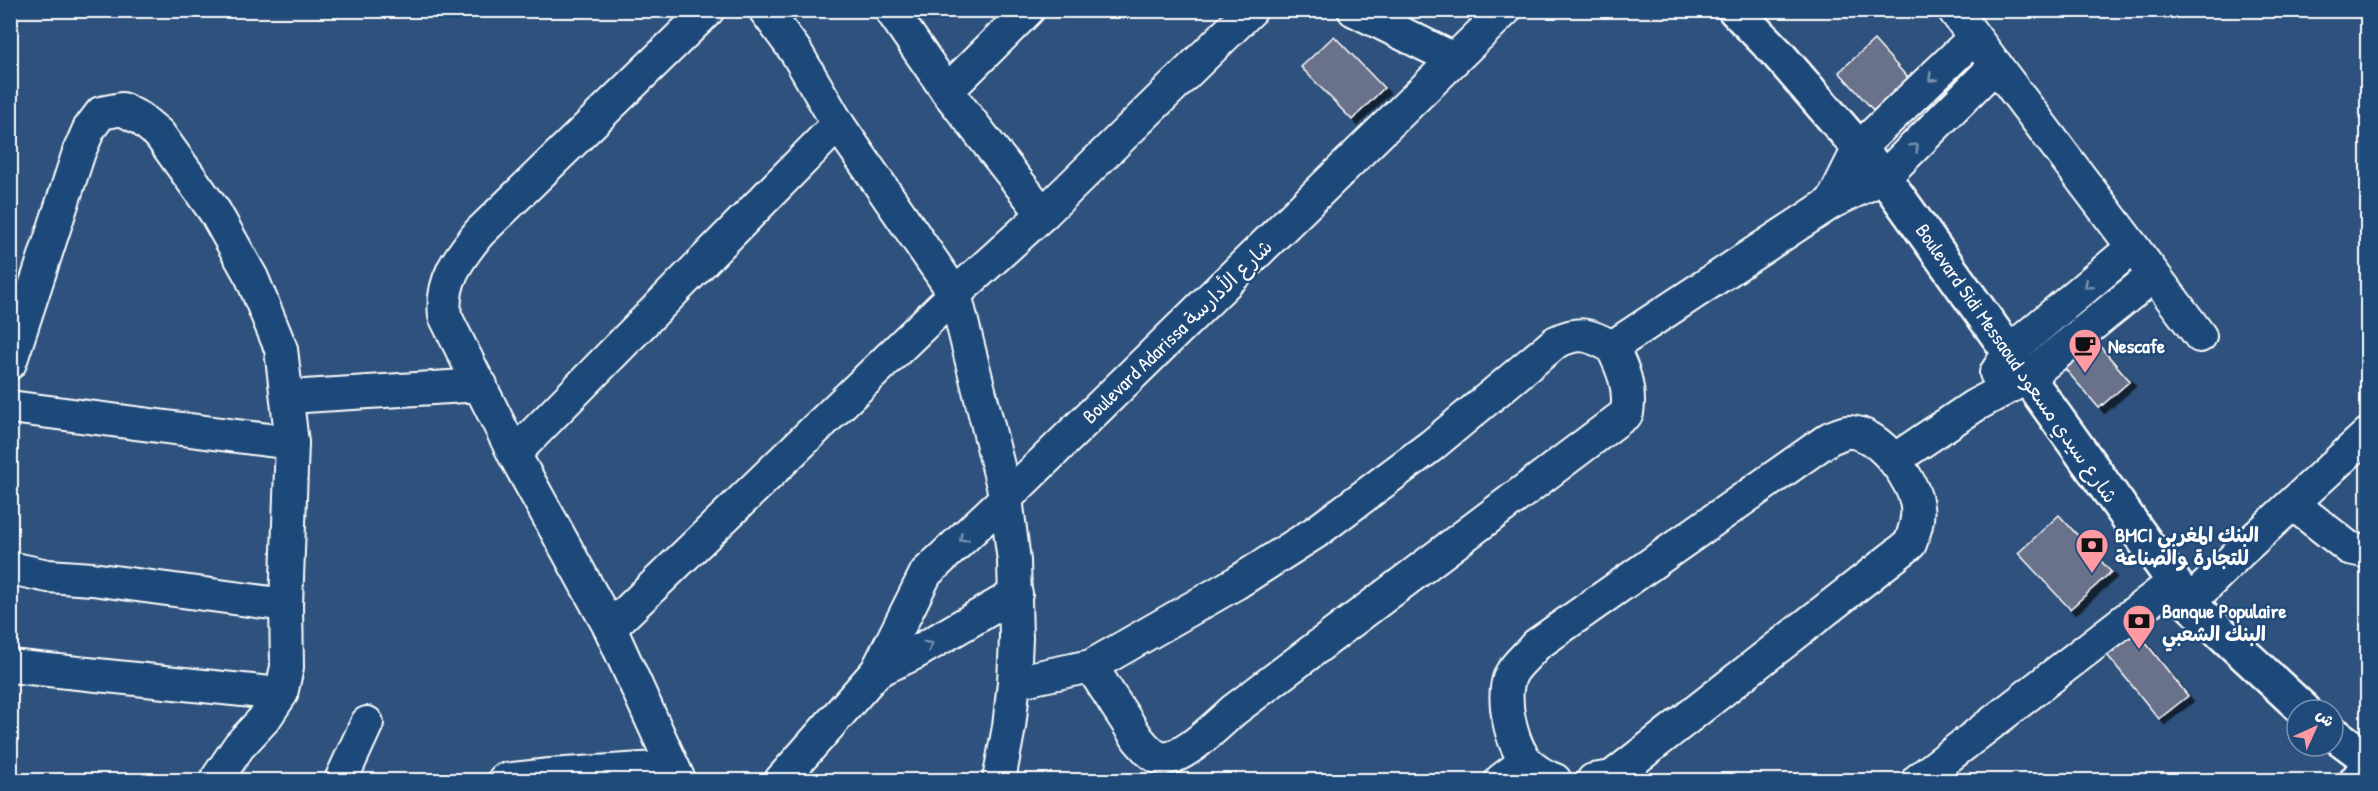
<svg xmlns="http://www.w3.org/2000/svg" width="2378" height="791" viewBox="0 0 2378 791" font-family="'Patrick Hand','Playpen Sans Arabic',sans-serif">
  <style>
    .building { fill: #6a728b; stroke: #fff; stroke-width: 1.5; filter: url(#shadow) }
    .lines { fill: none; stroke-linecap: round; stroke-linejoin: round }
    .lane-casing { stroke: #fff; stroke-width: 20 }
    .street-casing { stroke: #fff; stroke-width: 36 }
    .secondary-casing { stroke: #fff; stroke-width: 38 }
    .lane { stroke: #1f4a7a; stroke-width: 15 }
    .street { stroke: #1f4a7a; stroke-width: 32 }
    .secondary { stroke: #1f4a7a; stroke-width: 33 }
    .oneway { stroke: #7992af }
    .labels { text-anchor: middle; dominant-baseline: central; stroke-width: 5; stroke-linejoin: round; paint-order: stroke }
    .street-label { font-size: 20px; fill: #fff; stroke: #1f4a7a }
    .poi-label { font-size: 20px; font-weight: bold; fill: #fff; stroke: #1f4a7a; text-anchor: start }
  </style>
  <defs>
    <filter id="shadow"><feDropShadow dx="5.5" dy="5.5" stdDeviation="0" flood-color="#0009"/></filter>
  </defs>
  <rect width="100%" height="100%" fill="#2e527d"/>
  <filter id="ink" filterUnits="userSpaceOnUse"><feTurbulence type="fractalNoise" baseFrequency=".0167" numOctaves="2"/><feDisplacementMap in="SourceGraphic" scale="12" xChannelSelector="R" yChannelSelector="G"/><feConvolveMatrix kernelMatrix="1 2 1 2 8 2 1 2 1" color-interpolation-filters="sRGB"/></filter>
  <g filter="url(#ink)">
    <g class="building">
      <path d="M1334 36 1384 88 1352 120 1301 67Z"/>
      <path d="M1874 40 1909 79 1874 111 1839 72Z"/>
      <path d="M2091 336 2130 381 2099 408 2060 363Z"/>
      <path d="M2059 515 2111 572 2070 609 2018 553Z"/>
      <path d="M2133 627 2188 696 2159 719 2104 651Z"/>
    </g>
    <g class="lines">
      <defs>
        <path id="lane" d="M2346 780 2363 756"/>
        <g id="street">
          <path d="M765 10 796 52 838 124 955 294 1006 498 1014 561 1016 638 1014 682 1009 727 999 780"/>
          <path d="M891 10 947 91 1043 214"/>
          <path d="M1354 10 1454 59"/>
          <path d="M1954 10 2200 336"/>
          <path d="M947 91 1028 10"/>
          <path d="M1832 202 1859 148 1974 38"/>
          <path d="M1612 347 1832 202 1884 177 1996 65"/>
          <path d="M10 363 79 152 89 129 101 113 122 109 141 119 159 134 215 212 252 278 281 349 292 443 286 605 287 667 281 694 265 718 239 746 216 780"/>
          <path d="M1996 373 2010 351 2133 247"/>
          <path d="M288 397 481 385"/>
          <path d="M10 407 292 443"/>
          <path d="M514 454 838 124"/>
          <path d="M1894 460 1974 406 2028 377 2154 275"/>
          <path d="M2293 504 2349 548 2368 552"/>
          <path d="M10 568 48 576 92 579 286 605"/>
          <path d="M2189 603 2239 553 2368 434"/>
          <path d="M610 628 955 294 1043 214 1251 10"/>
          <path d="M10 666 281 694"/>
          <path d="M877 671 915 653 1016 594"/>
          <path d="M1014 682 1091 666 1236 583 1316 532 1431 446 1556 342C1580 331 1589 334 1612 347 1623 369 1631 388 1627 413L1234 710C1219 723 1179 764 1160 758 1151 755 1144 746 1138 739L1091 666"/>
          <path d="M341 780 367 723"/>
          <path d="M504 780 550 775 673 767"/>
          <path d="M679 780 610 628 514 454 445 316C441 281 458 259 479 233L708 10"/>
          <path d="M781 780 877 671 926 573 1006 498 1505 10"/>
          <path d="M1501 780 1526 761"/>
          <path d="M1555 780C1544 776 1536 772 1528 763 1511 745 1500 696 1511 674 1516 664 1529 654 1536 645L1830 438C1836 436 1843 432 1848 432 1878 430 1915 481 1917 507 1919 520 1914 532 1910 544L1612 777 1593 780"/>
          <path d="M1918 780 2173 583"/>
        </g>
        <g id="secondary">
          <path d="M1735 10 1778 54 1884 177 2189 603 2304 710"/>
          <path d="M2333 733 2368 759"/>
        </g>
      </defs>
      <use href="#lane" class="lane-casing"/>
      <use href="#street" class="street-casing"/>
      <use href="#secondary" class="secondary-casing"/>
      <use href="#lane" class="lane"/>
      <use href="#street" class="street"/>
      <use href="#secondary" class="secondary"/>
    </g>
    <defs><path id="oneway-chevron" d="M-2-3.5L2.5 0L-2 3.5" fill="none" stroke-width="1.6" stroke-linecap="round" stroke-linejoin="round" transform="scale(1.5)"/></defs>
    <g class="oneway">
      <use href="#oneway-chevron" transform="translate(1932 78) rotate(136)"/>
      <use href="#oneway-chevron" transform="translate(1915 147) rotate(-45)"/>
      <use href="#oneway-chevron" transform="translate(2088 285) rotate(140)"/>
      <use href="#oneway-chevron" transform="translate(963 538) rotate(137)"/>
      <use href="#oneway-chevron" transform="translate(929 645) rotate(-29)"/>
    </g>
  </g>
  <defs>
    <symbol id="cafe-pin" viewBox="-11 -11 22 30"><path d="M0 17L-7.5 6A9.5 9.5 0 1 1 7.5 6Z" fill="#ff9aa2" stroke="#1f4a7a"/><path d="M-5.5-4.5H6V0H3Q3 3.5 0 3.5H-2.5Q-5.5 3.5-5.5 0ZM3-3.2v2h1.7v-2ZM-6 4.5H4V6H-6Z" fill="#111"/></symbol>
    <symbol id="bank-pin" viewBox="-11 -11 22 30"><path d="M0 17L-7.5 6A9.5 9.5 0 1 1 7.5 6Z" fill="#ff9aa2" stroke="#1f4a7a"/><path d="M-6-4H6V4H-6ZM0-2.3a2.3 2.3 0 1 0 0 4.6a2.3 2.3 0 1 0 0-4.6Z" fill="#111"/></symbol>
  </defs>
  <g fill-rule="evenodd">
    <use href="#cafe-pin" x="2066" y="326" width="38" height="52"/>
    <use href="#bank-pin" x="2073" y="526" width="38" height="52"/>
    <use href="#bank-pin" x="2120" y="602" width="38" height="52"/>
  </g>
  <g class="labels">
    <g class="street-label">
      <text transform="translate(1177 331) rotate(-44)">Boulevard Adarissa شارع الأدارسة</text>
      <text transform="translate(2017 363) rotate(55)">Boulevard Sidi Messaoud شارع سيدي مسعود</text>
    </g>
    <g class="poi-label">
      <text x="2108" y="345">Nescafe</text>
      <text x="2115" y="534">BMCI البنك المغربي<tspan x="2115" dy="23">للتجارة والصناعة</tspan></text>
      <text x="2162" y="610">Banque Populaire<tspan x="2162" dy="23">البنك الشعبي</tspan></text>
    </g>
  </g>
  <rect width="2378" height="791" fill="none" stroke="#1f4a7a" stroke-width="36"/>
  <rect x="18" y="18" width="2342" height="755" fill="none" stroke="#fff" stroke-width="2" filter="url(#ink)"/>
  <g transform="translate(2315 728) rotate(45)"><circle r="28" fill="#1f4a7a" stroke="#7992af" stroke-width="1.5"/>
  <path d="M0-4.5L10 22L0 15L-10 22Z" fill="#ff9aa2"/>
  <text y="-9" font-size="16" font-weight="bold" text-anchor="middle" fill="#ffffff">ش</text>
  </g>
</svg>
